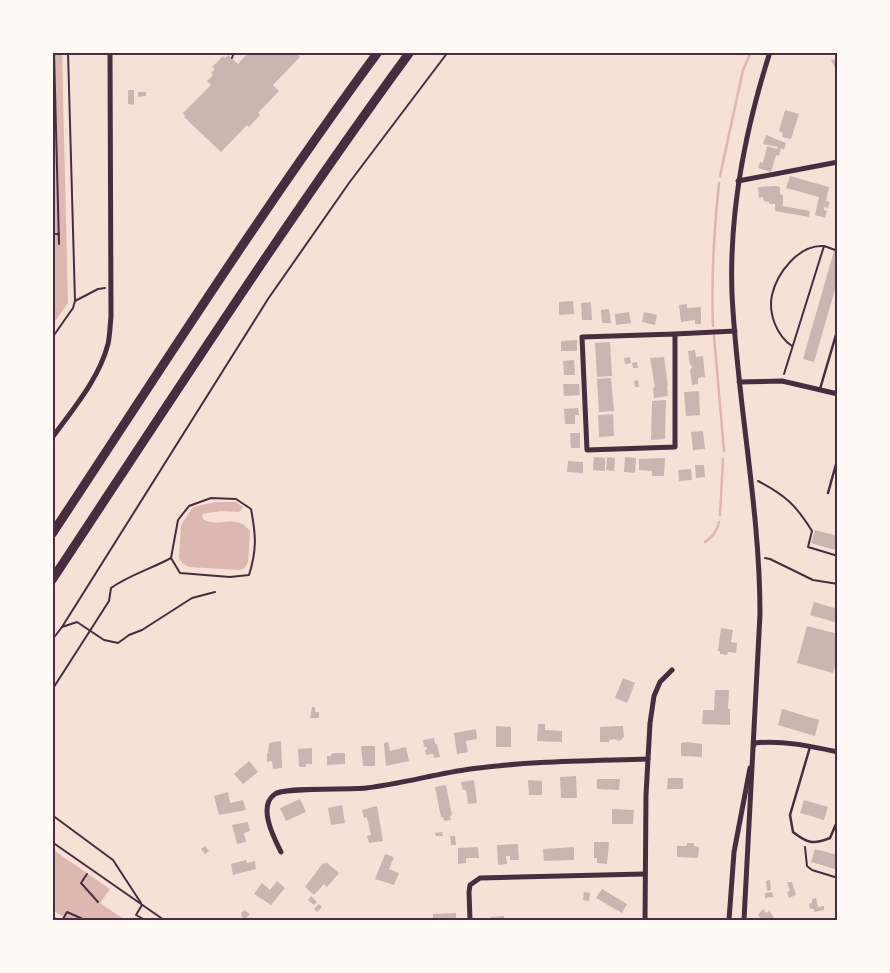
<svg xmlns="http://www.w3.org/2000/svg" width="890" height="973" viewBox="0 0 890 973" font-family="Commissioner,sans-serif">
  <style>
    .water { fill: #dcb8b0 }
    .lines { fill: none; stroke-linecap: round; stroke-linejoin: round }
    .stream { stroke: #dcb8b0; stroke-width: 2.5 }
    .building { fill: #ccb4b1 }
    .path { stroke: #4a2c40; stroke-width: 2 }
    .service { stroke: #4a2c40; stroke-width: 2.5 }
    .minor { stroke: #4a2c40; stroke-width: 5 }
    .motorway { stroke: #4a2c40; stroke-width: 9 }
    .neatline { fill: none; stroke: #4a2c40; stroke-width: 2 }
  </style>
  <rect width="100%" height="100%" fill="#f7e1d7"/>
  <g class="water">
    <path d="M62 52 68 303 53 324 52 53Z"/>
    <path d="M216 502H236L243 507 239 512 221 511 202 514 203 519C220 529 235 512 250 531L248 562 245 568 239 570 189 567 182 563 179 558 181 525 193 507Z"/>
    <path d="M52 849 110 889 100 903 125 920H68L53 910Z"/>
  </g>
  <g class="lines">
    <g class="stream">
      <path d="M720 176 743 70 751 52"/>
      <path d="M713 326C711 278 714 231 719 183"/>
      <path d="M714 336 724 451"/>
      <path d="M720 515 723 459"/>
      <path d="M705 542C713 536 717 532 719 522"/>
    </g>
  </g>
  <g class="building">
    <path d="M249 52H296L300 57 273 85 279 91 258 113 260 115 249 127 247 125 221 152 184 117 185 116 183 113 211 85 207 81 213 75 211 73 215 69 212 67 223 56 225 58 228 55 238 64Z"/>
    <path d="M838 59V68H835L831 60Z"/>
    <path d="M128 90H134V105L128 104Z"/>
    <path d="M138 92H146V96L138 97Z"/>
    <path d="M785 110 799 114 791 139 782 137 783 133 779 131Z"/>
    <path d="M766 135 786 143 784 150 781 148 779 156 776 155 771 172 758 168 760 162 763 163 767 146 777 149 778 147 763 144Z"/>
    <path d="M790 176 829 187 826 201 830 202 828 208 824 207V210L827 211 825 218 815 215 819 197 786 188Z"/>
    <path d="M776 186 780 187V194L783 195V206L810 211 809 217 775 211V204H769V202L764 201 763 197 759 198 758 187Z"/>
    <path d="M834 251 838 252V279L814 362 803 359Z"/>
    <path d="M573 301 574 314 559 315V302Z"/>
    <path d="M591 302 592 320H582L581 303Z"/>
    <path d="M687 304V308L701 307V324H695V320L681 322 679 305Z"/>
    <path d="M609 309 611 323H602L601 310Z"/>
    <path d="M629 312 631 323 616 325 615 314Z"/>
    <path d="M644 312 657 315 655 325 642 322Z"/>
    <path d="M577 340V351H561V341Z"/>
    <path d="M610 342 612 376 597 377 595 343Z"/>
    <path d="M695 350 696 357 703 356 705 377 698 378V384L692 385 690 369 692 368 691 364 690 365 688 351Z"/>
    <path d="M630 357 631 363 625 364 624 358Z"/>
    <path d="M664 357 668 386H667L668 396 654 398 653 388 655 387 650 358Z"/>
    <path d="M574 360 575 375H564L563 361Z"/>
    <path d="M637 362 638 368H633L632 363Z"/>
    <path d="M611 378 614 411 599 412 597 379Z"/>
    <path d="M638 380 639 387H635L634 381Z"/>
    <path d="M563 384H579L580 395 564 396Z"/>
    <path d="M699 391 700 415 686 416 684 392Z"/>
    <path d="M666 400 665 439 651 440 652 401Z"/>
    <path d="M578 408 579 415H575V424H565L564 409Z"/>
    <path d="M613 414 614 436 599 437 598 415Z"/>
    <path d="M703 431 705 449 693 450 691 432Z"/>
    <path d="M570 433H580V448H571Z"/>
    <path d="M594 457 605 458V471L593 470Z"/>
    <path d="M607 457 615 458 614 471 606 470Z"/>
    <path d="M625 457 636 458 635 473 624 472Z"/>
    <path d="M665 458 664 476H652V471L639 470V459Z"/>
    <path d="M568 461 583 462V473L567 472Z"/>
    <path d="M695 465H704L705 477 696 478Z"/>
    <path d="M691 469 692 480 679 481 678 470Z"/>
    <path d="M815 530 838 536 835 550 811 543Z"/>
    <path d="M814 602 838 609V623L810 615Z"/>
    <path d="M807 626 838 634V656L833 673 797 663Z"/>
    <path d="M721 628 733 630 731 642 737 643 736 653 728 652 727 655 720 654V651H718Z"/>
    <path d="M623 678 635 683 627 703 615 698Z"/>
    <path d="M715 690H729L728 709H730V725L702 724 703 710H714Z"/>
    <path d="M312 707H315V712H319V718H310Z"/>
    <path d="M782 709 819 720 815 736 778 725Z"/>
    <path d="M538 724H545V730L562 731V742L537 741Z"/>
    <path d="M496 726 511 727V747H496Z"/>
    <path d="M623 726 624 737 620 741 614 739 609 740V742H600V727Z"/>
    <path d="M476 729 477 739 466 741 468 752 457 754 454 733Z"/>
    <path d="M434 738 435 744H437L440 757 434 758 433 754 426 755 425 750H427L426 746 424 747 423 740Z"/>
    <path d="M281 741 282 768 273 769 272 761 267 762V753H268L269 743Z"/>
    <path d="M388 742 390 751 406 747 409 761 386 766 384 743Z"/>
    <path d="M687 742 702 744V757L681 756V743Z"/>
    <path d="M361 746H375V766H363Z"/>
    <path d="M312 748V764H306V767H299L298 749Z"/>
    <path d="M335 753H345V764L327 765V756H331V754Z"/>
    <path d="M249 761 258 772 243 784 234 774Z"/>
    <path d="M576 776 577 798H561L560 777Z"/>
    <path d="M668 778H683V789H667Z"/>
    <path d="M597 779H620L619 790 597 789Z"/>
    <path d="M474 780 477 803 468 804 466 790H463L461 782Z"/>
    <path d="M528 780 542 781V795H529Z"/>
    <path d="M446 785 452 815 450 816 451 820 444 821 443 817H441L435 787Z"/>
    <path d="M228 792 230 803 243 800 246 810 219 815 214 796Z"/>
    <path d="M300 799 306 812 286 821 280 808Z"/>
    <path d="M804 800 828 807 824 820 800 813Z"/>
    <path d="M342 805 345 823 331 825 328 808Z"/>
    <path d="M377 806 383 841 369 843 367 836 371 835 367 817 364 818 362 810Z"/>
    <path d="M612 809 634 810 633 824H612Z"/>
    <path d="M248 822 250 831 244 833 246 842 237 844 232 825Z"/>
    <path d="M442 832 443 836H436L435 833Z"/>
    <path d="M450 836H455L456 845H451Z"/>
    <path d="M594 842H609L607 864 597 863V858H594Z"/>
    <path d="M687 843H694V846L699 847 698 858 677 857V846H687Z"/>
    <path d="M518 844 519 860H510V856H506L507 864 498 865 497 845Z"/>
    <path d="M205 846 209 851 205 854 201 849Z"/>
    <path d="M478 847 479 858H466V863L458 864V848Z"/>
    <path d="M574 847V860L544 861 543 849Z"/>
    <path d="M815 849 838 855 835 869 811 862Z"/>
    <path d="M385 854 394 857 389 869 399 873 394 885 375 879Z"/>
    <path d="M246 860 247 863 255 861 256 869 233 875 231 864Z"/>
    <path d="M326 862 339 873 327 887 324 884 314 895 305 887 323 863 325 864Z"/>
    <path d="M770 880 771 890 767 891 766 881Z"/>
    <path d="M277 881 285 888 271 905 254 894 262 883 270 890Z"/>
    <path d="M787 882H792L796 895 789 898 787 892 790 891Z"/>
    <path d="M602 889 627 904 622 913 596 898Z"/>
    <path d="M584 892 590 893 589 901 583 900Z"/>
    <path d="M772 892 773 897 765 898V893Z"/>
    <path d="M311 896 317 902 314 905 308 900Z"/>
    <path d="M816 898 818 907 824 906V910L814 912V909H810L809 904 812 903V899Z"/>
    <path d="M319 904 322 907 317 912 314 909Z"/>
    <path d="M763 909 766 913 769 911 774 917 770 920H762L758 915Z"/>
    <path d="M244 910 250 914 245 919 241 916 242 914 241 913Z"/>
    <path d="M456 913V920H433V914Z"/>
    <path d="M504 916V919L509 918 519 919V920H491V917Z"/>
  </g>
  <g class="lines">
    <g class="path">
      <path d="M54 52 59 244"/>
      <path d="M232 58 234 52"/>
      <path d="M52 234H59"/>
      <path d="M75 301 98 289 105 288"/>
      <path d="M52 338 73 308 75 301 68 52"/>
      <path d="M792 346C777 336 768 314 772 295 777 273 799 244 824 246"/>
      <path d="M784 374 824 246 838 251"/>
      <path d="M758 481C785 495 796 505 812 531L808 547 838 556"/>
      <path d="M211 498 236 499 251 509C256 535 257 550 249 575L230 577 180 573 171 558 178 520 189 506Z"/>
      <path d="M765 558 770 559 813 580 838 584"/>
      <path d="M62 627 268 299 349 183 448 52"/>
      <path d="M52 640 62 627 77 622 104 640 118 643 129 635 142 630 192 598 215 592"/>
      <path d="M52 690 109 601 111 588C129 575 151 569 171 558"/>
      <path d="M52 815 113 860 141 903"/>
      <path d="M52 842 164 920"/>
      <path d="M805 847 807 866 812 870 838 878"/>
      <path d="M87 874 81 883 98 902"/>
      <path d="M142 905 136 915 145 920"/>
      <path d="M52 917 58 920"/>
      <path d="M63 919 67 912 85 920"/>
    </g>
    <g class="service">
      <path d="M820 389 838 328"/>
      <path d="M828 493 838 457"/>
      <path d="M810 747 790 815 793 832C807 843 813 845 830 838L836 824"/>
    </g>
    <g class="minor">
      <path d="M738 181 838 162"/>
      <path d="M675 334V447L587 450 582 337 675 334 735 331"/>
      <path d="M739 382 782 381 838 394"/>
      <path d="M52 438C73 409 99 379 108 344 110 335 110 325 111 317L110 52"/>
      <path d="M754 745V743C782 740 810 746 838 752"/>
      <path d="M281 852C274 838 257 806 275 794 285 787 349 790 366 788 401 784 435 774 470 769 529 761 588 761 648 759"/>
      <path d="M470 920 469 892 470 885 480 878 644 874"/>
      <path d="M645 920 646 795 650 723 654 696 660 682 672 670"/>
      <path d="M729 920 734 852 750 768"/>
      <path d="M744 920 760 614C760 507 737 401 732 294 729 212 745 130 770 52"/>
    </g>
    <g class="motorway">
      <path d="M52 534C159 372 263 208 378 52"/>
      <path d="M52 580C169 403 284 224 410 52"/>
    </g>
  </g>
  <rect width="890" height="973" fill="none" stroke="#fffaf5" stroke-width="108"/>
  <rect x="54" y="54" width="782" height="865" class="neatline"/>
</svg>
